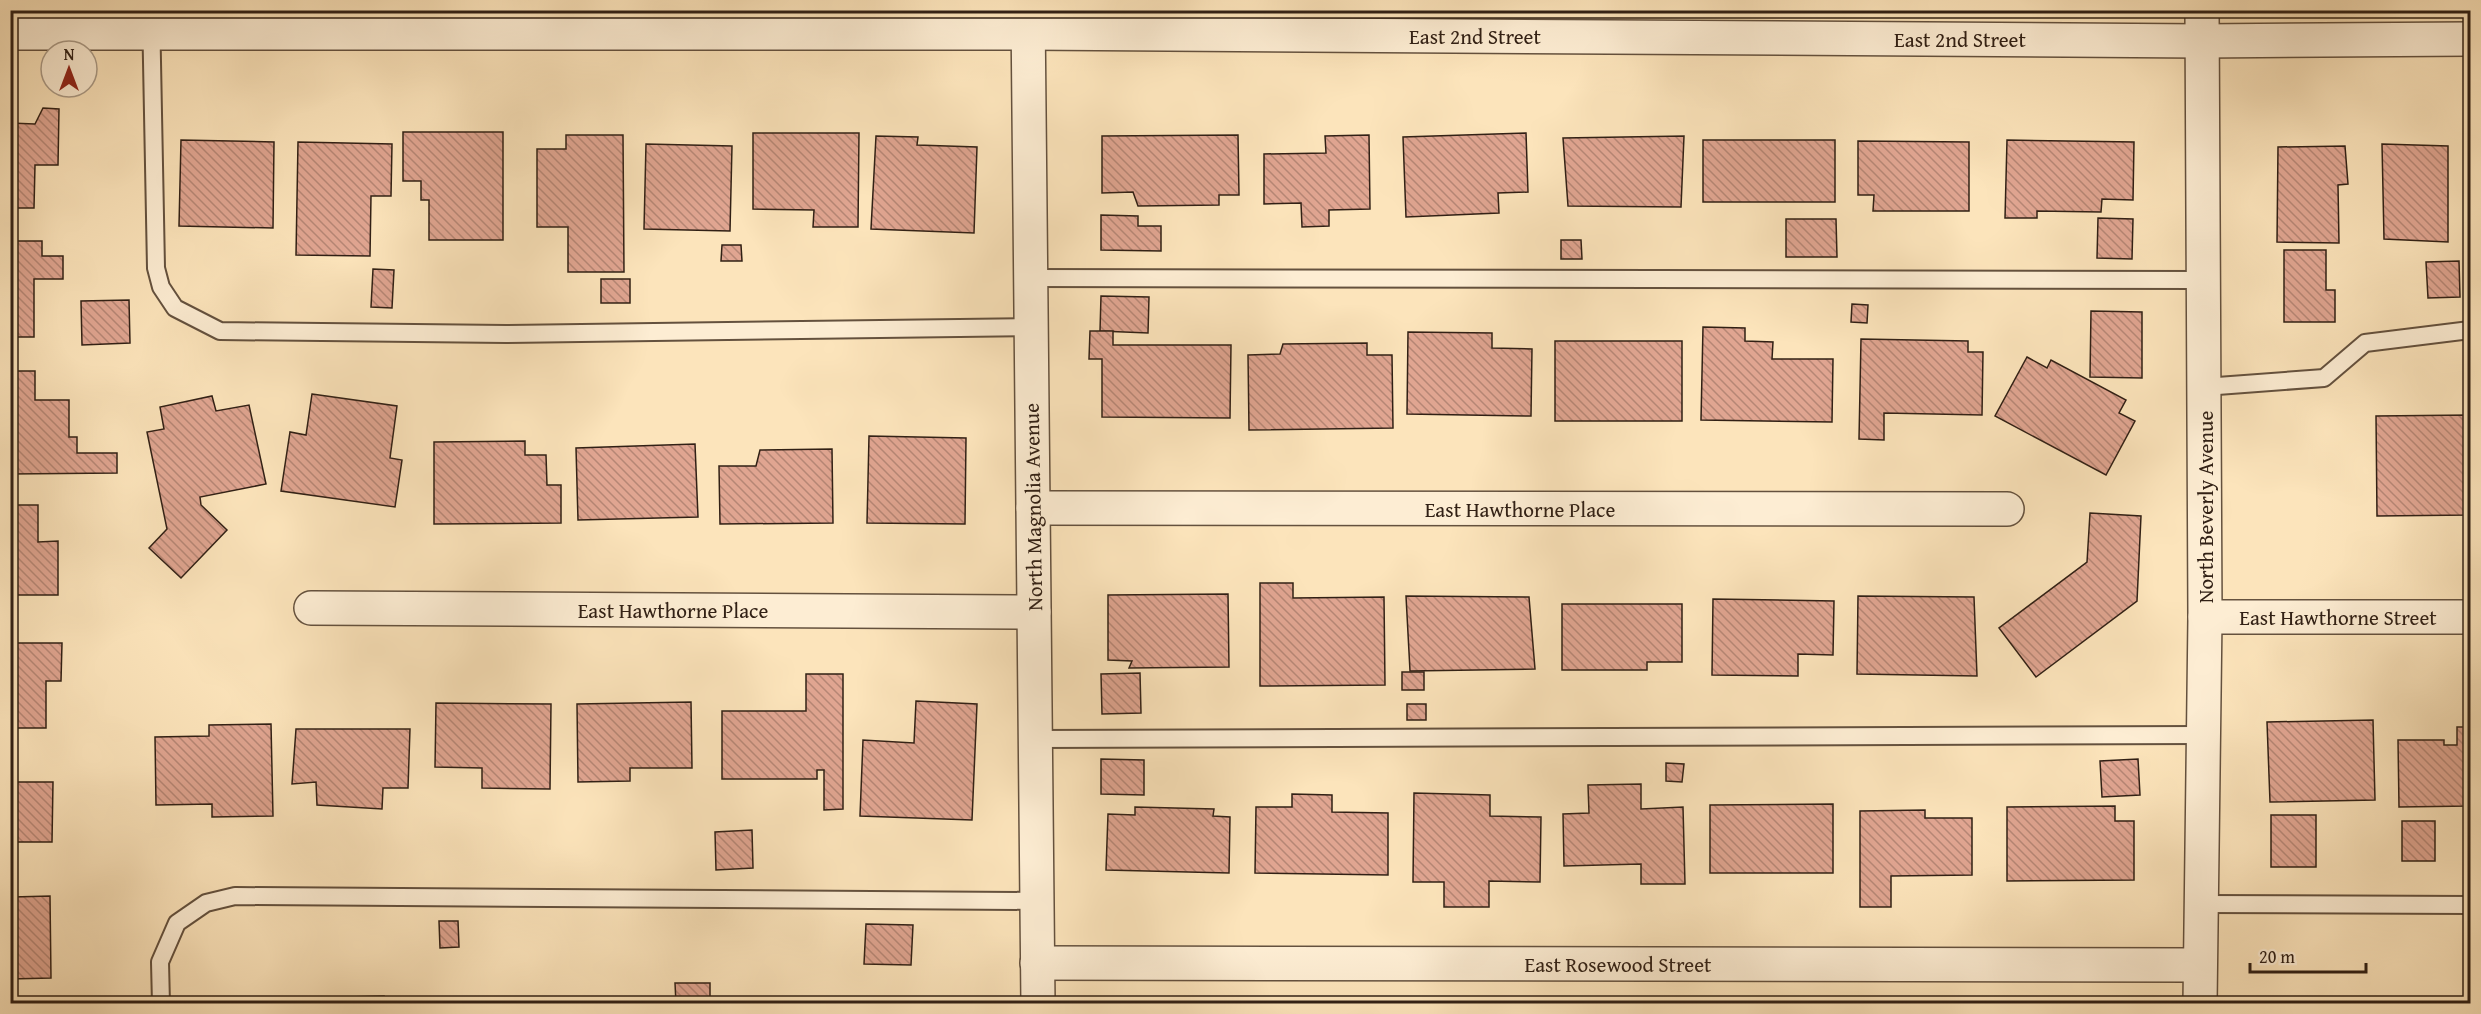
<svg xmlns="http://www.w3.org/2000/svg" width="2481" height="1014" viewBox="0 0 2481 1014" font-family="'Gentium Book Plus',serif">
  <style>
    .building { fill: url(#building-back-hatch); stroke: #312015; stroke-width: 1.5 }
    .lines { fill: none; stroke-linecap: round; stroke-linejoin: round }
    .lane-casing { stroke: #64513e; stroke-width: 20 }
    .street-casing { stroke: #64513e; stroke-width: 36 }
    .lane { stroke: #fdedd3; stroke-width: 16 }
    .street { stroke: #fdedd3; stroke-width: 33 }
    .labels { text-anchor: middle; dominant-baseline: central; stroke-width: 4.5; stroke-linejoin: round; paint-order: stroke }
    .street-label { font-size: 21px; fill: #312015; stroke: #fdedd3 }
  </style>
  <defs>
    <pattern id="building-back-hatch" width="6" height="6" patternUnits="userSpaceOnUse" patternTransform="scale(1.5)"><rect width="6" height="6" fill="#e0a591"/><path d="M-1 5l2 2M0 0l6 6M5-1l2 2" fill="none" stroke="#b68675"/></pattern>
  </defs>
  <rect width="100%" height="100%" fill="#fce4bb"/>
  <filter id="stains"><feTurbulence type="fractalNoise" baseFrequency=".00333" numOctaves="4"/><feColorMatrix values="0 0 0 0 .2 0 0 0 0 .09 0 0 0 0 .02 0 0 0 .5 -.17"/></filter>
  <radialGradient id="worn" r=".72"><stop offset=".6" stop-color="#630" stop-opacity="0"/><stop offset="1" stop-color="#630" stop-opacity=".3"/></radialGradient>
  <g class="building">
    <path d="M43 108 59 109 58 165H35L34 208H10V123L35 124Z"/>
    <path d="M403 132H503V240H429V200H421V181H403Z"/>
    <path d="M753 133H859L858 227H813L814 210 753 209Z"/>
    <path d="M1526 133 1528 192 1498 193 1499 213 1406 217 1403 137Z"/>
    <path d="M566 135H623L624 272H568V227H537V149H566Z"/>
    <path d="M1238 135 1239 195H1219V205L1138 206 1133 192 1102 193V136Z"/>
    <path d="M1369 135 1370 209 1329 210V226L1302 227 1301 203 1264 204V154L1326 153 1325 136Z"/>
    <path d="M876 136 918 137 917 145 977 147 974 233 871 229Z"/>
    <path d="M1684 136 1681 207 1568 206 1563 138Z"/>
    <path d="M181 140 274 142 273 228 179 226Z"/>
    <rect x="1703" y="140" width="132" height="62"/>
    <path d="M2007 140 2134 142 2133 200 2102 199 2101 212 2037 211V218H2005Z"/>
    <path d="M1858 141 1969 142V211H1873L1874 195H1858Z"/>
    <path d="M298 142 392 144 391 196H371L370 256 296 255Z"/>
    <path d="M646 144 732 146 730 231 644 229Z"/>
    <path d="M2382 144 2448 146V242L2384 239Z"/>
    <path d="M2345 146 2348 184 2338 185 2339 243 2277 242 2278 147Z"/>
    <path d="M1101 215 1138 216V226H1161V251L1101 250Z"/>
    <path d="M2098 218 2133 219 2132 259 2097 258Z"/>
    <path d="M1786 219H1836L1837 257H1786Z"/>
    <path d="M10 229H16L17 241H42V256H63V279H34V337H10Z"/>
    <path d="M1561 240H1581L1582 259H1561Z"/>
    <path d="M722 245H741L742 261H721Z"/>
    <path d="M2284 250H2326V290H2335V322H2284Z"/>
    <path d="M2459 261 2460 297 2428 298 2426 262Z"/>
    <path d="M373 269 394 270 392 308 371 307Z"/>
    <rect x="601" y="279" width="29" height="24"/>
    <path d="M1101 296 1149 297 1148 333 1100 331Z"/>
    <path d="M129 300 130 343 82 345 81 301Z"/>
    <path d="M1852 304 1868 305 1867 323 1851 322Z"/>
    <path d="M2091 311 2142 312V378L2090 377Z"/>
    <path d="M1703 327 1745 328V341L1773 342 1772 359H1833L1832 422 1701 420Z"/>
    <path d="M1090 331H1113V345H1231L1230 418 1102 417V359H1089Z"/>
    <path d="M1408 332 1492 333V348L1532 349 1531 416 1407 414Z"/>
    <path d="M1861 339 1968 341V352H1983L1982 415 1884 413V440L1859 439Z"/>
    <rect x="1555" y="341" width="127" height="80"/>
    <path d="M1367 343V355H1392L1393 428 1249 430 1248 355 1280 354 1283 344Z"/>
    <path d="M2027 357 2047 368 2051 360 2126 400 2119 413 2135 421 2106 475 1995 416Z"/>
    <path d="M10 371H35V400H69V437H77V453H117V473L10 474Z"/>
    <path d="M312 394 397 406 390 458 402 460 395 507 281 491 290 432 306 435Z"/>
    <path d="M212 396 216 411 249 405 266 484 200 497 201 505 227 530 181 578 149 548 167 529 147 432 164 429 160 407Z"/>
    <path d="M2470 415V515L2377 516 2376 416Z"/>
    <path d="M869 436 966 438 965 524 867 523Z"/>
    <path d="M525 441V455H546L547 485H561V523L434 524V442Z"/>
    <path d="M695 444 698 517 578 520 576 448Z"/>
    <path d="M832 449 833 523 720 524 719 466H756L760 450Z"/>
    <path d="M10 505H38V542L58 541V595H10Z"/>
    <path d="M2090 513 2141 516 2137 601 2036 677 1999 628 2087 562Z"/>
    <path d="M1260 583H1293V598L1384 597 1385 685 1260 686Z"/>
    <path d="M1228 594 1229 667 1129 668 1132 661 1108 660V595Z"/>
    <path d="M1406 596 1529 597 1535 669 1410 671Z"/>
    <path d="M1858 596 1974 597 1977 676 1857 674Z"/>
    <path d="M1713 599 1834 601 1833 655 1798 654V676L1712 675Z"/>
    <path d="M1562 604H1682V662H1647V670H1562Z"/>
    <path d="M10 643H62L61 681H46V728H10Z"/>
    <rect x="1402" y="672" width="22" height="18"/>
    <path d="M1140 673 1141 713 1102 714 1101 674Z"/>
    <path d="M806 674H843V809L824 810V770H817V779H722V711H806Z"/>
    <path d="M916 701 977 704 972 820 860 816 863 740 914 743Z"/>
    <path d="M691 702 692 768H630V781L578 782 577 704Z"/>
    <path d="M436 703 551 704 550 789 482 788V768L435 767Z"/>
    <rect x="1407" y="704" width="19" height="16"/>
    <path d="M2373 720 2375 800 2270 802 2267 722Z"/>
    <path d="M271 724 273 816 212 817V804L156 805 155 737 209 736V725Z"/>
    <path d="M2457 727H2470V806L2399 807 2398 740H2444V745H2457Z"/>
    <path d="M296 729H410L408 788H383L382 809 317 805 316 782 292 784Z"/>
    <path d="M1101 759 1144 760V795L1101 794Z"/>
    <path d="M2138 759 2140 795 2102 797 2100 761Z"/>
    <path d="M1666 763 1684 764 1682 782 1666 781Z"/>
    <path d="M10 782H53L52 842H10Z"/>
    <path d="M1641 784V809L1683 807 1685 884H1641V864L1564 866 1563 814 1589 813 1588 785Z"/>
    <path d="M1414 793 1490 795V816L1541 817 1540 882 1489 881V907H1444V882H1413Z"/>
    <path d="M1292 794 1332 795V812L1388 813V875L1255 873 1256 807H1292Z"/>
    <path d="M1833 804V873H1710V805Z"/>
    <path d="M2115 806V821H2134V880L2007 881V807Z"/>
    <path d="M1135 807 1214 809 1213 816 1230 817 1229 873 1106 870 1108 814 1135 815Z"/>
    <path d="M1925 810V818H1972V875L1891 876V907H1860V811Z"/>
    <rect x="2271" y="815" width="45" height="52"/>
    <rect x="2402" y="821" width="33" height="40"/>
    <path d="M752 830 753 868 716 870 715 832Z"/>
    <path d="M50 896 51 978 10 979V919H14L13 897Z"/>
    <path d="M439 921H458L459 947 440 948Z"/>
    <path d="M866 924 913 925 911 965 864 964Z"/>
    <path d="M675 983H710V1004H676Z"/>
    <path d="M384 996 383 1004H309V998Z"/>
    <rect x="2409" y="997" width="61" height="7"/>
    <path d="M2288 1000 2342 1001V1004H2288Z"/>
  </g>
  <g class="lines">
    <defs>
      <g id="lane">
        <path d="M151 10 156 268 161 287 175 308 220 331 506 334 1031 327"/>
        <path d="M289 33 294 10"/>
        <path d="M1031 278 2203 280"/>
        <path d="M2204 387 2324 378 2365 343 2470 330"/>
        <path d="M1036 739 2203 735"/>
        <path d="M2200 904 2470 905"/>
        <path d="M161 1004 160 962 177 923 206 903 235 896 1037 901"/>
      </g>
      <g id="street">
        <path d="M1028 12 1038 1004"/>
        <path d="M10 33H1028L2202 41 2470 39"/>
        <path d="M1033 508 2007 509"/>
        <path d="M311 608 1034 612"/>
        <path d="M2205 617H2470"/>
        <path d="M1037 963 2199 965"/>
        <path d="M2200 1004 2205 617 2202 10"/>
      </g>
    </defs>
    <use href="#lane" class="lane-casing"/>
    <use href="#street" class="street-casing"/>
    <use href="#lane" class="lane"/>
    <use href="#street" class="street"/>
  </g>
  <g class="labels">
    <g class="street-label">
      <text x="1475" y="36">East 2nd Street</text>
      <text x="1960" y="39">East 2nd Street</text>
      <text transform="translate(1033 507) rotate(-91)">North Magnolia Avenue</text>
      <text transform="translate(2205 507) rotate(-90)">North Beverly Avenue</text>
      <text x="1520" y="509">East Hawthorne Place</text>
      <text x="673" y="610">East Hawthorne Place</text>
      <text x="2338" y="617">East Hawthorne Street</text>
      <text x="1618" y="964">East Rosewood Street</text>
    </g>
  </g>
  <rect width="2481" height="1014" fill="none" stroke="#fce4bb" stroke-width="36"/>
  <rect x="12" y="12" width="2457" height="990" fill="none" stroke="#312015" stroke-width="3"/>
  <rect x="18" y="18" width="2445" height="978" fill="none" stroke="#312015" stroke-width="1.5"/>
  <g transform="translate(69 69)"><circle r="28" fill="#fdedd3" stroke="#ab9b87" stroke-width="1.5"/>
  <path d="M0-4.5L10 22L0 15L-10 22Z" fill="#8f2418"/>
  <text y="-9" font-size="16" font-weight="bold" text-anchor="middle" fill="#312015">N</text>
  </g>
  <path d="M2250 963v9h116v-9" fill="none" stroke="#312015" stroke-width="3"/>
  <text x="2259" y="963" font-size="18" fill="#312015" stroke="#fdedd3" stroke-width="4.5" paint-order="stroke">20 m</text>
  <rect width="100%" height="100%" filter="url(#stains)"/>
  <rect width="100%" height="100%" fill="url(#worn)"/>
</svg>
